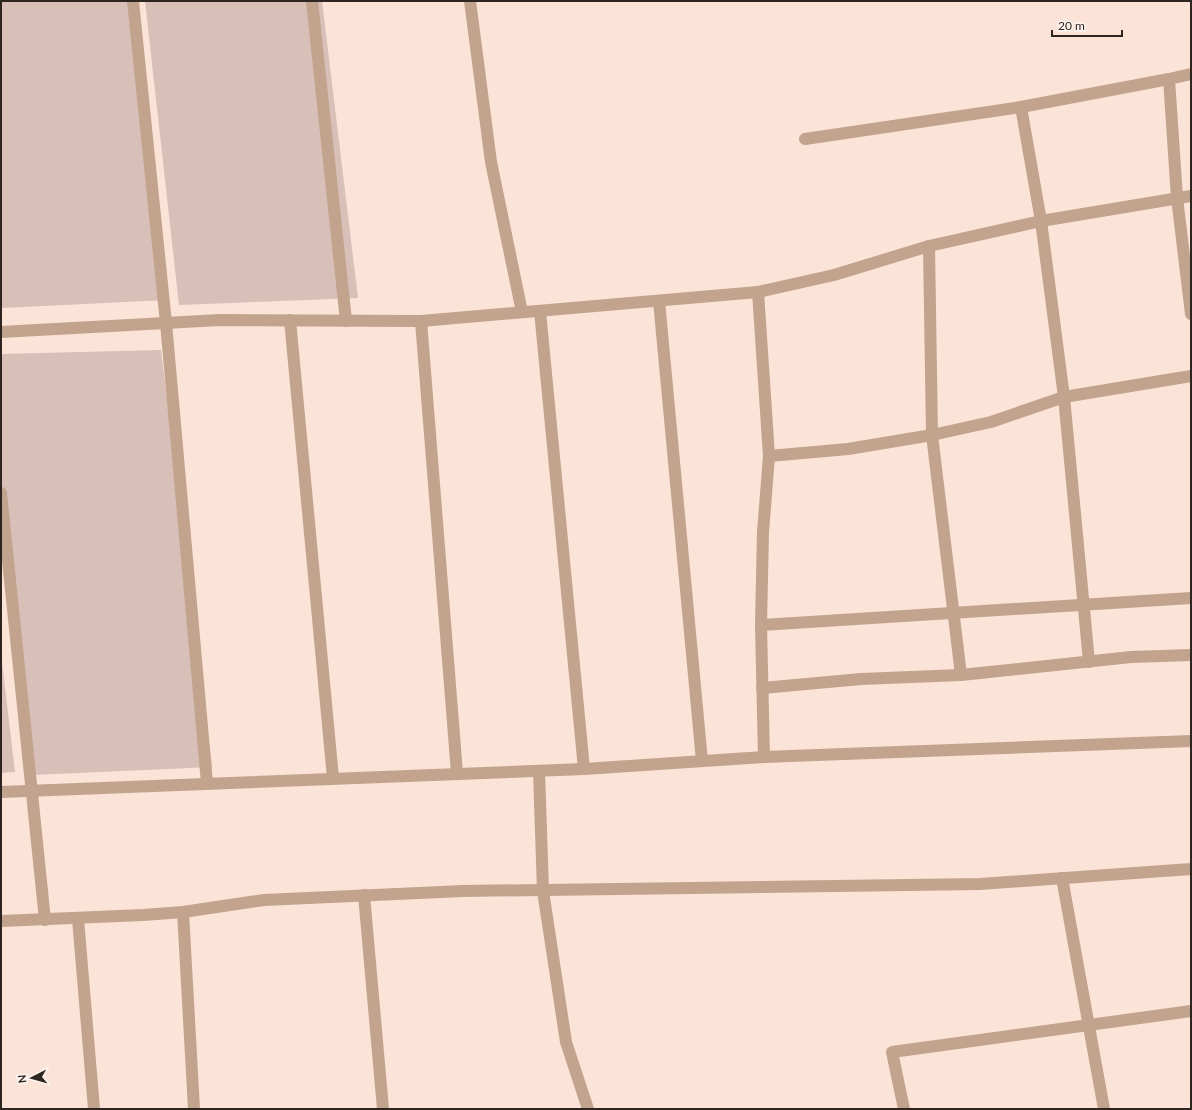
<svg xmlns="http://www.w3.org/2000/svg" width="1192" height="1110" viewBox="0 0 1192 1110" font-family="Lato,sans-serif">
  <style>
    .building { fill: #d8bfb7 }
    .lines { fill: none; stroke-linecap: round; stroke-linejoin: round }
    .street { stroke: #c2a38d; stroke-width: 12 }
  </style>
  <rect width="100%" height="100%" fill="#fbe3d7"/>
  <g class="building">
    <path d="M1 1H130L167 300 1 308Z"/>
    <path d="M145 1H322L358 298 179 305Z"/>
    <path d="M161 350 212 767 33 775 1 484V354Z"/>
    <path d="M1 662H2L15 772 1 773Z"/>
  </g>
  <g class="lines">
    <g class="street">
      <path d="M133 1 166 323 207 783"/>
      <path d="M312 1 346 321"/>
      <path d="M470 1 491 162 522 312"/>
      <path d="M1191 74 1169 79 1177 198 1191 314"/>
      <path d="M1021 107 1041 221 1064 397 1089 662"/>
      <path d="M805 139 1021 107 1169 79"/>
      <path d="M929 246 932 435 961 675"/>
      <path d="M758 292 769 456 763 532 761 625 764 757"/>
      <path d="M659 301 702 761"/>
      <path d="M540 311 584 769"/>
      <path d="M290 320 333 778"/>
      <path d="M421 321 457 773"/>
      <path d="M1 332 220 320 421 321 758 292 834 275 929 246 1041 221 1191 196"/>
      <path d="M769 456 848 449 932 435 991 422 1064 397 1191 376"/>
      <path d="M1 493 45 920"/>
      <path d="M761 625 1191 598"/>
      <path d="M762 688 861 679 961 675 1131 657 1191 655"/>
      <path d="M539 771 543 891 566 1042 588 1109"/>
      <path d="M1 792 584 769 764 757 1191 741"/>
      <path d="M1062 878 1104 1109"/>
      <path d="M364 895 383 1109"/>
      <path d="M183 912 194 1109"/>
      <path d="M78 919 94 1109"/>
      <path d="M1 921 143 915 183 912 264 900 463 891 980 884 1191 869"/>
      <path d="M904 1109 892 1052 1191 1011"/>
    </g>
  </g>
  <rect width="1192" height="1110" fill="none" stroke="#2e2521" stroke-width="4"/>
  <g transform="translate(32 1078) rotate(264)" stroke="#fdf4ef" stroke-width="3" paint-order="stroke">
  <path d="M0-3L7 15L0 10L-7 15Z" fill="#2e2521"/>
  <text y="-6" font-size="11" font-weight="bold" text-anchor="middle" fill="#2e2521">N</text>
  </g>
  <path d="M1052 30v6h70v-6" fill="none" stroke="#2e2521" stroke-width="2"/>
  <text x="1058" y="30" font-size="12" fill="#2e2521" stroke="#fdf4ef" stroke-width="3" paint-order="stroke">20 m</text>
</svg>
